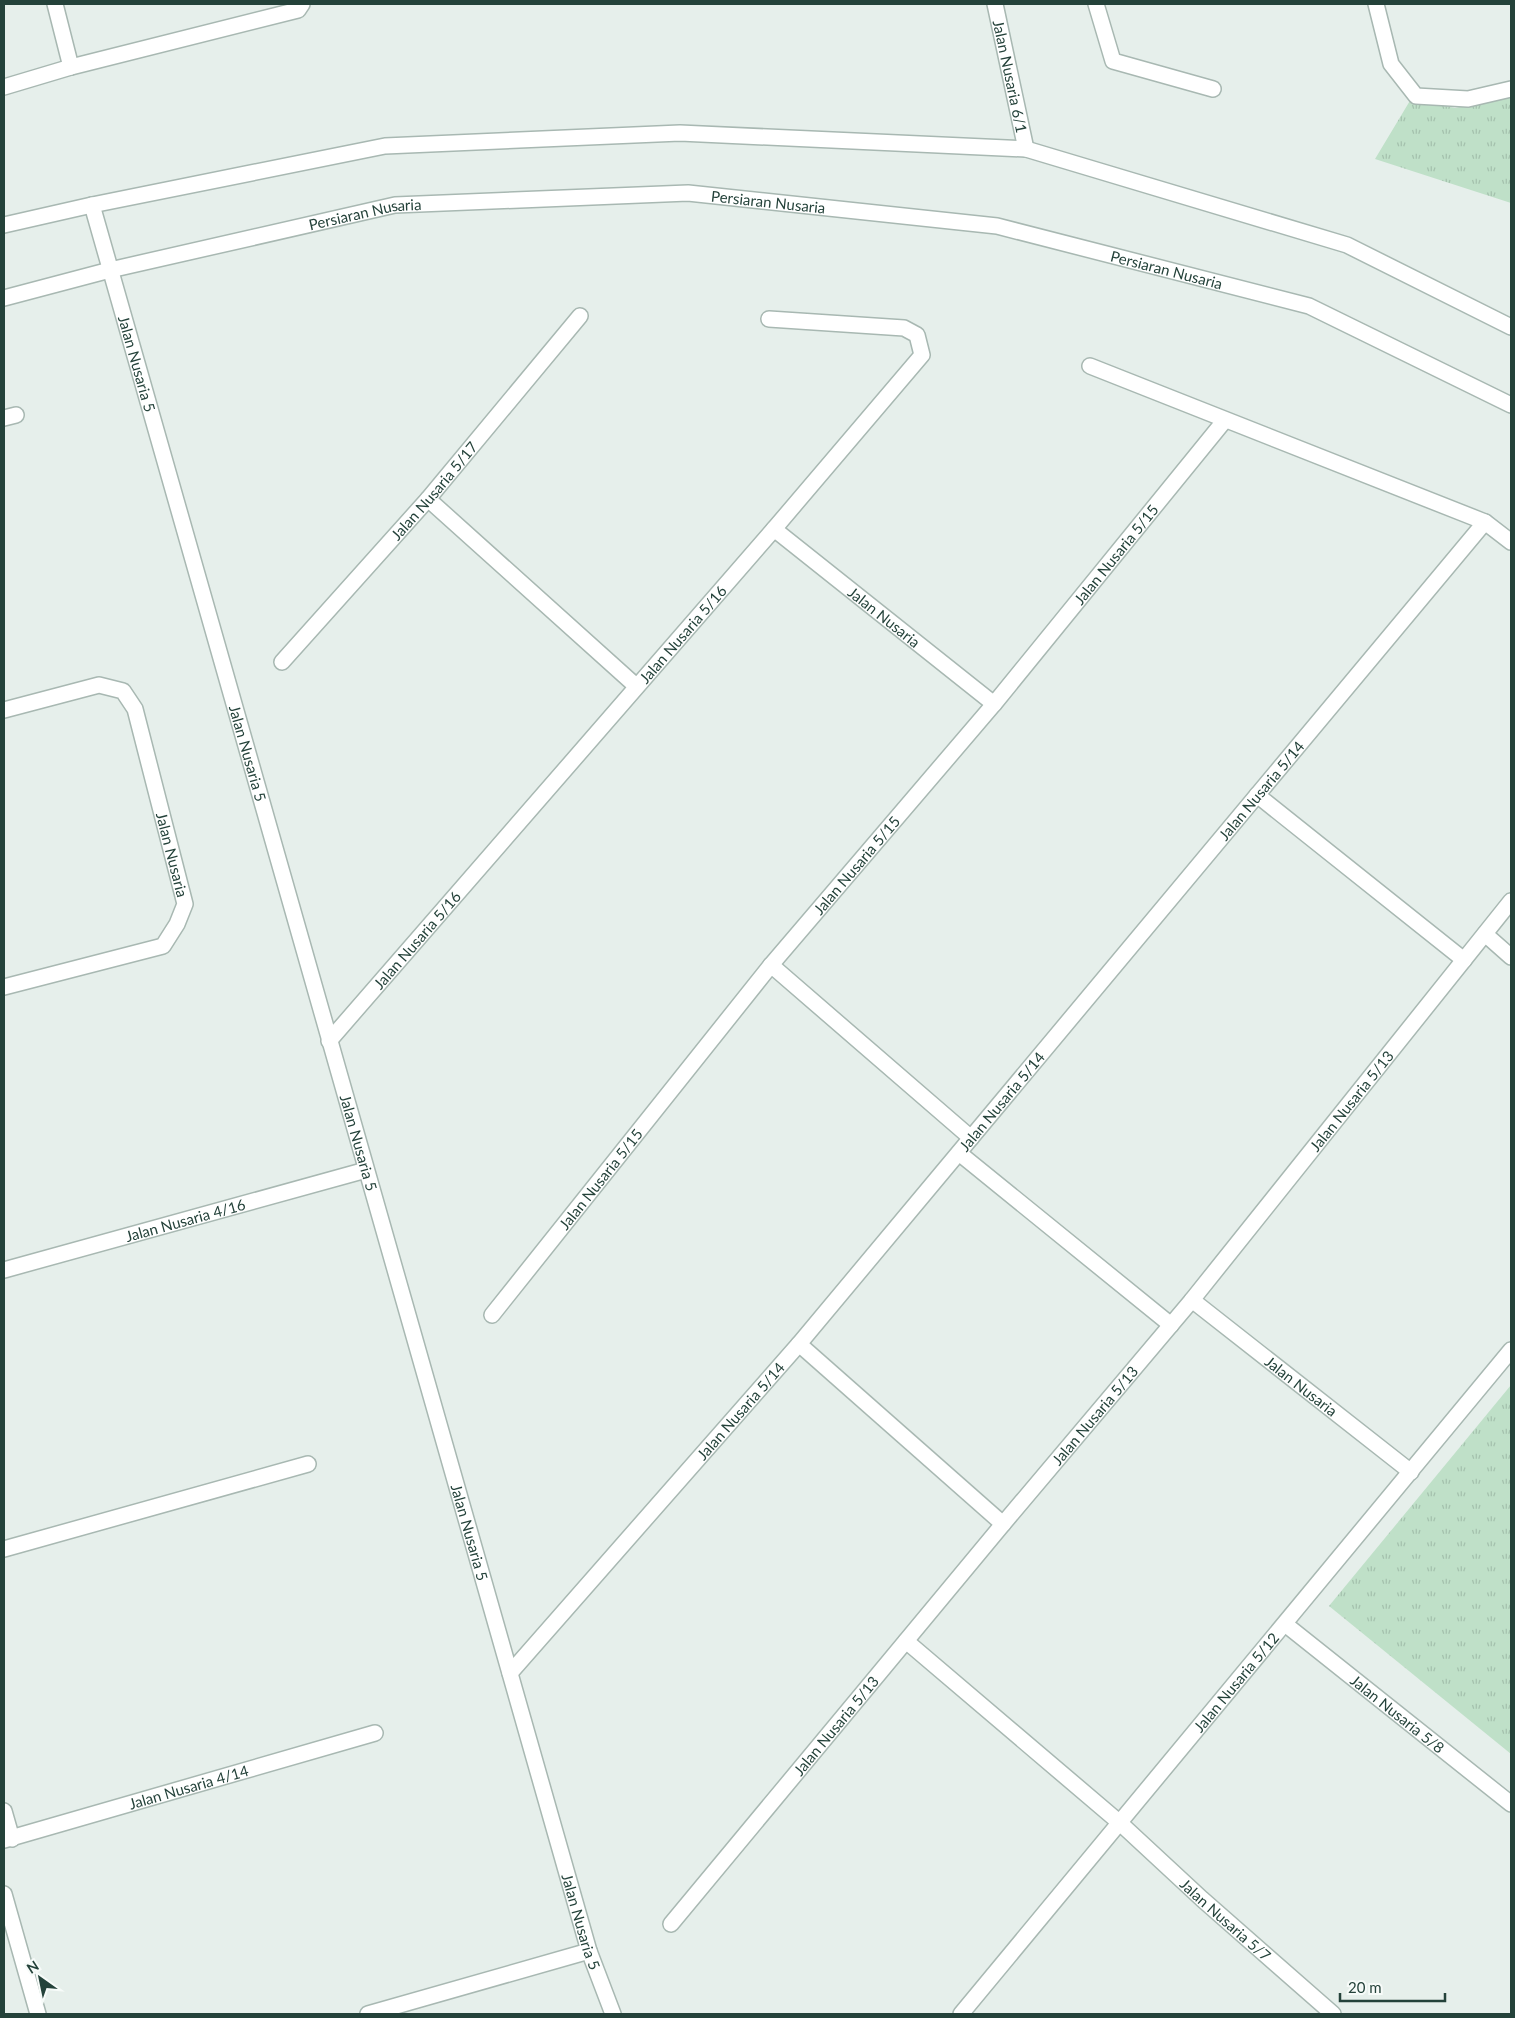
<svg xmlns="http://www.w3.org/2000/svg" width="1515" height="2018" viewBox="0 0 1515 2018" font-family="Lato,sans-serif">
  <style>
    .grass { fill: url(#grass-tufts) }
    .lines { fill: none; stroke-linecap: round; stroke-linejoin: round }
    .minor-casing { stroke: #a8b8b2; stroke-width: 18 }
    .minor { stroke: #fff; stroke-width: 15 }
    .labels { text-anchor: middle; dominant-baseline: central; stroke-width: 4.5; stroke-linejoin: round; paint-order: stroke }
    .street-label { font-size: 15px; fill: #24423a; stroke: #f7fbf9 }
  </style>
  <defs>
    <pattern id="grass-tufts" width="24" height="20" patternUnits="userSpaceOnUse" patternTransform="scale(1.25)"><rect width="24" height="20" fill="#bfe0c8"/><path d="M3 7l-1-3M5 7V3M7 7l1-3M15 17l-1-3M17 17v-4M19 17l1-3" fill="none" stroke="#a4c1ad"/></pattern>
  </defs>
  <rect width="100%" height="100%" fill="#e6efeb"/>
  <g class="grass">
    <path d="M1511 96V203L1375 159 1411 99 1455 108Z"/>
    <path d="M1511 1385V1754L1329 1606Z"/>
  </g>
  <g class="lines">
    <defs>
      <g id="minor">
        <path d="M55 4 71 67"/>
        <path id="s1" d="M995 4 1026 149"/>
        <path d="M1096 4 1113 61 1213 89"/>
        <path d="M1376 4 1391 64 1416 96 1468 99 1511 89"/>
        <path d="M4 87 71 67 298 10 302 4"/>
        <path id="s2" d="M92 205 589 1951 613 2014"/>
        <path d="M4 225 92 205 385 146 680 133 1026 149 1347 245 1511 327"/>
        <path id="s3" d="M4 298 110 270 395 205 688 193 997 226 1309 306 1511 405"/>
        <path d="M1090 366 1485 522 1511 542"/>
        <path d="M4 418 16 415"/>
        <path d="M428 499 636 686"/>
        <path id="s4" d="M774 529 994 704"/>
        <path id="s5" d="M282 662 428 499 580 316"/>
        <path id="s6" d="M4 710 99 685 123 691 135 709 185 904 177 924 163 946 4 987"/>
        <path d="M1257 795 1464 960"/>
        <path d="M1485 934 1511 957"/>
        <path d="M771 965 971 1138"/>
        <path id="s7" d="M329 1041 774 529 922 355 917 335 904 328 769 319"/>
        <path d="M959 1153 1171 1325"/>
        <path id="s8" d="M4 1270 366 1170"/>
        <path id="s9" d="M1192 1300 1411 1472"/>
        <path id="s10" d="M492 1315 771 965 994 704 1225 420"/>
        <path d="M799 1344 1003 1524"/>
        <path d="M4 1549 308 1464"/>
        <path id="s11" d="M1285 1624 1511 1804"/>
        <path id="s12" d="M906 1641 1120 1823 1202 1899 1333 2014"/>
        <path id="s13" d="M510 1673 799 1344 1485 522"/>
        <path d="M4 1811 12 1839"/>
        <path id="s14" d="M4 1840 375 1733"/>
        <path d="M4 1894 38 2014"/>
        <path id="s15" d="M671 1924 1003 1524 1192 1300 1511 901"/>
        <path d="M368 2014 589 1951"/>
        <path id="s16" d="M961 2014 1511 1350"/>
      </g>
    </defs>
    <use href="#minor" class="minor-casing"/>
    <use href="#minor" class="minor"/>
  </g>
  <g class="labels">
    <g class="street-label">
      <text stroke="none"><textPath href="#s1" startOffset="74">Jalan Nusaria 6/1</textPath></text>
      <text stroke="none"><textPath href="#s3" startOffset="776">Persiaran Nusaria</textPath></text>
      <text stroke="none"><textPath href="#s3" startOffset="371">Persiaran Nusaria</textPath></text>
      <text stroke="none"><textPath href="#s3" startOffset="1181">Persiaran Nusaria</textPath></text>
      <text stroke="none"><textPath href="#s2" startOffset="165">Jalan Nusaria 5</textPath></text>
      <text stroke="none"><textPath href="#s5" startOffset="229">Jalan Nusaria 5/17</textPath></text>
      <text stroke="none"><textPath href="#s10" startOffset="984">Jalan Nusaria 5/15</textPath></text>
      <text stroke="none"><textPath href="#s4" startOffset="141">Jalan Nusaria</textPath></text>
      <text stroke="none"><textPath href="#s7" startOffset="539">Jalan Nusaria 5/16</textPath></text>
      <text stroke="none"><textPath href="#s2" startOffset="570">Jalan Nusaria 5</textPath></text>
      <text stroke="none"><textPath href="#s13" startOffset="1159">Jalan Nusaria 5/14</textPath></text>
      <text stroke="none"><textPath href="#s6" startOffset="295">Jalan Nusaria</textPath></text>
      <text stroke="none"><textPath href="#s10" startOffset="579">Jalan Nusaria 5/15</textPath></text>
      <text stroke="none"><textPath href="#s7" startOffset="134">Jalan Nusaria 5/16</textPath></text>
      <text stroke="none"><textPath href="#s13" startOffset="754">Jalan Nusaria 5/14</textPath></text>
      <text stroke="none"><textPath href="#s15" startOffset="1068">Jalan Nusaria 5/13</textPath></text>
      <text stroke="none"><textPath href="#s2" startOffset="975">Jalan Nusaria 5</textPath></text>
      <text stroke="none"><textPath href="#s10" startOffset="174">Jalan Nusaria 5/15</textPath></text>
      <text stroke="none"><textPath href="#s8" startOffset="188">Jalan Nusaria 4/16</textPath></text>
      <text stroke="none"><textPath href="#s9" startOffset="139">Jalan Nusaria</textPath></text>
      <text stroke="none"><textPath href="#s13" startOffset="349">Jalan Nusaria 5/14</textPath></text>
      <text stroke="none"><textPath href="#s15" startOffset="662">Jalan Nusaria 5/13</textPath></text>
      <text stroke="none"><textPath href="#s2" startOffset="1380">Jalan Nusaria 5</textPath></text>
      <text stroke="none"><textPath href="#s16" startOffset="431">Jalan Nusaria 5/12</textPath></text>
      <text stroke="none"><textPath href="#s11" startOffset="144">Jalan Nusaria 5/8</textPath></text>
      <text stroke="none"><textPath href="#s15" startOffset="258">Jalan Nusaria 5/13</textPath></text>
      <text stroke="none"><textPath href="#s14" startOffset="192">Jalan Nusaria 4/14</textPath></text>
      <text stroke="none"><textPath href="#s12" startOffset="424">Jalan Nusaria 5/7</textPath></text>
      <text stroke="none"><textPath href="#s2" startOffset="1785">Jalan Nusaria 5</textPath></text>
    </g>
  </g>
  <rect width="1515" height="2018" fill="none" stroke="#24423a" stroke-width="10"/>
  <g transform="translate(40 1978) rotate(327)" stroke="#f7fbf9" stroke-width="4" paint-order="stroke">
  <path d="M0-4L9 19L0 12L-9 19Z" fill="#24423a"/>
  <text y="-8" font-size="14" font-weight="bold" text-anchor="middle" fill="#24423a">N</text>
  </g>
  <path d="M1340 1993v8h105v-8" fill="none" stroke="#24423a" stroke-width="2.5"/>
  <text x="1348" y="1993" font-size="15" fill="#24423a" stroke="#f7fbf9" stroke-width="4" paint-order="stroke">20 m</text>
</svg>
